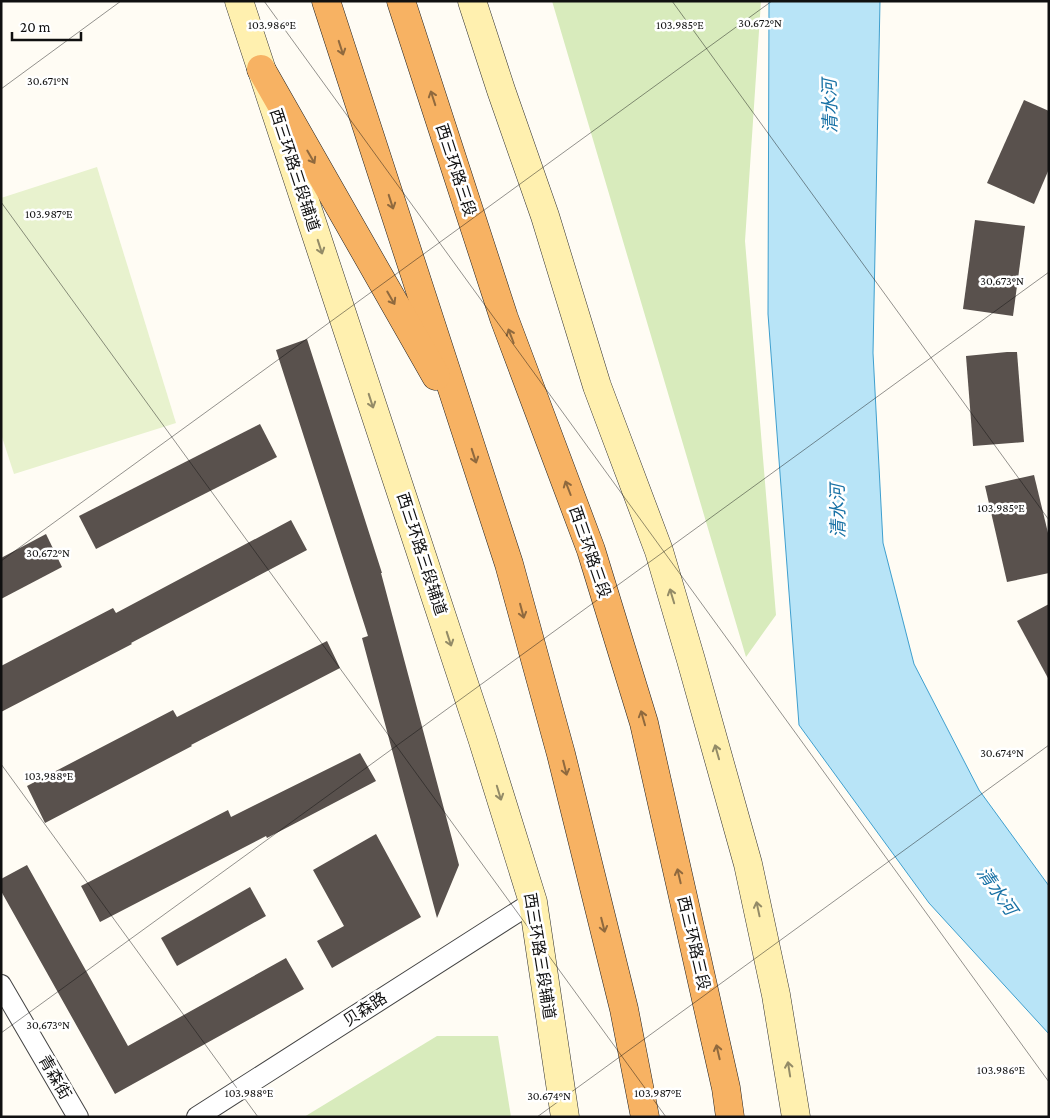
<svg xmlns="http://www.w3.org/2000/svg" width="1050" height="1118" viewBox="0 0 1050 1118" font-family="'Crimson Pro','Noto Sans SC',serif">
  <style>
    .green { fill: #d8ebbc }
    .pitch { fill: #e8f2ce }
    .water { fill: #b8e4f7; stroke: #3f9fce }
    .building { fill: #59514d }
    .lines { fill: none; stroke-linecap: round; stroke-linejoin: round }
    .minor-casing { stroke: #434343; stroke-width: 22 }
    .secondary-casing { stroke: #323232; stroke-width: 29 }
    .trunk-casing { stroke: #212121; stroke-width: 29 }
    .minor { stroke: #fff; stroke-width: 20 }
    .secondary { stroke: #fff0af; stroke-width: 28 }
    .trunk { stroke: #f7b263; stroke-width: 28 }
    .oneway { stroke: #8f693e }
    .oneway2 { stroke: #938b67 }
    .ticks { fill: none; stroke: #101010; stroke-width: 1; stroke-opacity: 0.45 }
    .labels { text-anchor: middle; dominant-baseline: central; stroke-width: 5; stroke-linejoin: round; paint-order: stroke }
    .street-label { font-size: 16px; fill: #101010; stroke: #fff }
    .water-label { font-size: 18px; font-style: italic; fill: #1771a5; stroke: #fff }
    .ticks-label { font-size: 12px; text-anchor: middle; fill: #101010; stroke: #fff; stroke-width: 5; stroke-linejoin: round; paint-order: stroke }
  </style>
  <rect width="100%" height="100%" fill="#fffcf4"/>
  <g class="green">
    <path d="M552 1H761L745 241 776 615 746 657Z"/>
    <path d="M437 1036H498L511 1117H304Z"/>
  </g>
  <path class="pitch" d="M97 167 176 423 14 474 1 434V198Z"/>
  <path class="water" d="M769 1H880L873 353 883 543 914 664 979 790 1049 886V1034L929 903 799 725 768 314Z"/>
  <g class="building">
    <path d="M1024 100 1049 111V169L1034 204 987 183Z"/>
    <path d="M975 220 1025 226 1013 316 963 309Z"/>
    <path d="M307 339 382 573H381L459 865 437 918 362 638 368 636 276 350Z"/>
    <path d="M1007 352H1017L1024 442 973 446 966 356Z"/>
    <path d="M260 424 277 457 96 549 79 516Z"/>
    <path d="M1034 475 1049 537V573L1007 582 985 486Z"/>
    <path d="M291 520 307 550 131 643 132 644 1 712V666L113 608 116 613Z"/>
    <path d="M46 534 62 567 1 599V558Z"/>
    <path d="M1049 604V680L1017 621Z"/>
    <path d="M327 641 340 668 191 745 192 746 45 823 27 786 173 710 177 717Z"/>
    <path d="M360 753 376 781 267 838 266 836 100 922 81 886 228 810 231 817Z"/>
    <path d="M376 834 421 917 332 968 317 941 344 926 313 870Z"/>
    <path d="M27 865 128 1046 286 958 304 989 115 1094 1 891V879Z"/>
    <path d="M250 887 266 916 177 966 161 938Z"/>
  </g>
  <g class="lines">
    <defs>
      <g id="minor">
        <path d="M1 985 78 1117"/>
        <path d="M197 1117 533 902"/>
      </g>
      <g id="secondary">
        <path d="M239 1 482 738 533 902 565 1117"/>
        <path d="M472 1 501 90 545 216 597 386 659 551 691 660 748 864 776 995 796 1117"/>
      </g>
      <g id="trunk">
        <path d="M326 1 509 564 561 754 624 1009 645 1117"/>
        <path d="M401 1 504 318 591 550 644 723 726 1088 730 1117"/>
        <path d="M261 69 436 376"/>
      </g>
    </defs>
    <use href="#minor" class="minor-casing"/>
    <use href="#secondary" class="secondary-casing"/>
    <use href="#trunk" class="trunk-casing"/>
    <use href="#minor" class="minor"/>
    <use href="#secondary" class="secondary"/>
    <use href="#trunk" class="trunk"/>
  </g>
  <defs><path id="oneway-shaft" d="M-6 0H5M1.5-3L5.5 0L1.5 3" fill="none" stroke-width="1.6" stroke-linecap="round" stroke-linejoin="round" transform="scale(1.25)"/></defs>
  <g class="oneway">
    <use href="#oneway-shaft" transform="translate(341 48) rotate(72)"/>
    <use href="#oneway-shaft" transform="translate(433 98) rotate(-108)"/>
    <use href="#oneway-shaft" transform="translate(311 157) rotate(60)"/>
    <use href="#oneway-shaft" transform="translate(391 202) rotate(72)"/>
    <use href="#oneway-shaft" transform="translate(391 298) rotate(60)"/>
    <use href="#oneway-shaft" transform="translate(511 336) rotate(-111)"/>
    <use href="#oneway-shaft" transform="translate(474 456) rotate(72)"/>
    <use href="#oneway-shaft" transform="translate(568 488) rotate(-111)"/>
    <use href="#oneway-shaft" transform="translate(522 611) rotate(75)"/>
    <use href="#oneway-shaft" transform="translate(643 718) rotate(-106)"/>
    <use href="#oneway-shaft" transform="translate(565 768) rotate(76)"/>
    <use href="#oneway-shaft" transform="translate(679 876) rotate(-103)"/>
    <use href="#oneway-shaft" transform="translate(603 925) rotate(76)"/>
    <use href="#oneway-shaft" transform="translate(718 1052) rotate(-103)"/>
  </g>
  <g class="oneway2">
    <use href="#oneway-shaft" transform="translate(320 247) rotate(72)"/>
    <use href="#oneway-shaft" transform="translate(371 401) rotate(72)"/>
    <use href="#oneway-shaft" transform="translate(672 596) rotate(-107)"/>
    <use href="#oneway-shaft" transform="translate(449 639) rotate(72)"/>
    <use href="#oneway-shaft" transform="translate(717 752) rotate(-106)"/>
    <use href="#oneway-shaft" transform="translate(499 793) rotate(73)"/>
    <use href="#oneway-shaft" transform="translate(758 909) rotate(-102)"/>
    <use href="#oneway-shaft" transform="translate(789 1069) rotate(-99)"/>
  </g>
  <path class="ticks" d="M264 1 1049 1082M672 1 1049 520M1 89 121 1M1 202 666 1117M1 561 772 1M1 764 258 1117M1 1033 1049 272M537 1117 1049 745"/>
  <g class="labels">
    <g class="street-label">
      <text transform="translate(295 170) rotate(72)">西三环路三段辅道</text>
      <text transform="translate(456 170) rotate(72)">西三环路三段</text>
      <text transform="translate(590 552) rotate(71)">西三环路三段</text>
      <text transform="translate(422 554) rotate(72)">西三环路三段辅道</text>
      <text transform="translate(694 943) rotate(77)">西三环路三段</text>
      <text transform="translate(540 956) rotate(81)">西三环路三段辅道</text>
      <text transform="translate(365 1009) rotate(-33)">贝森路</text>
      <text transform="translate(55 1077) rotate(60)">青森街</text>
    </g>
    <g class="water-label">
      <text transform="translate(830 106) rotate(-91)">清水河</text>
      <text transform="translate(838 511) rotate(-91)">清水河</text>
      <text transform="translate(997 891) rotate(55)">清水河</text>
    </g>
  </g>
  <g class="ticks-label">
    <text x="760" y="27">30.672°N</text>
    <text x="272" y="29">103.986°E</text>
    <text x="680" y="29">103.985°E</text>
    <text x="48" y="85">30.671°N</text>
    <text x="49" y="218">103.987°E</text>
    <text x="1002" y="285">30.673°N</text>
    <text x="1001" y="512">103.985°E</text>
    <text x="48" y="557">30.672°N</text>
    <text x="1002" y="757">30.674°N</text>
    <text x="49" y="780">103.988°E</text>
    <text x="48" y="1029">30.673°N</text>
    <text x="1001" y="1074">103.986°E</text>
    <text x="249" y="1097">103.988°E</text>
    <text x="658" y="1097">103.987°E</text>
    <text x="549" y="1100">30.674°N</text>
  </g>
  <rect width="1050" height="1118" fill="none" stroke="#101010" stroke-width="5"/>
  <path d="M12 32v8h69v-8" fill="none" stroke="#101010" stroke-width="2.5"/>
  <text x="20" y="32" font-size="15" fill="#101010" stroke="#ffffff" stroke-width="4" paint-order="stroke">20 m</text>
</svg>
